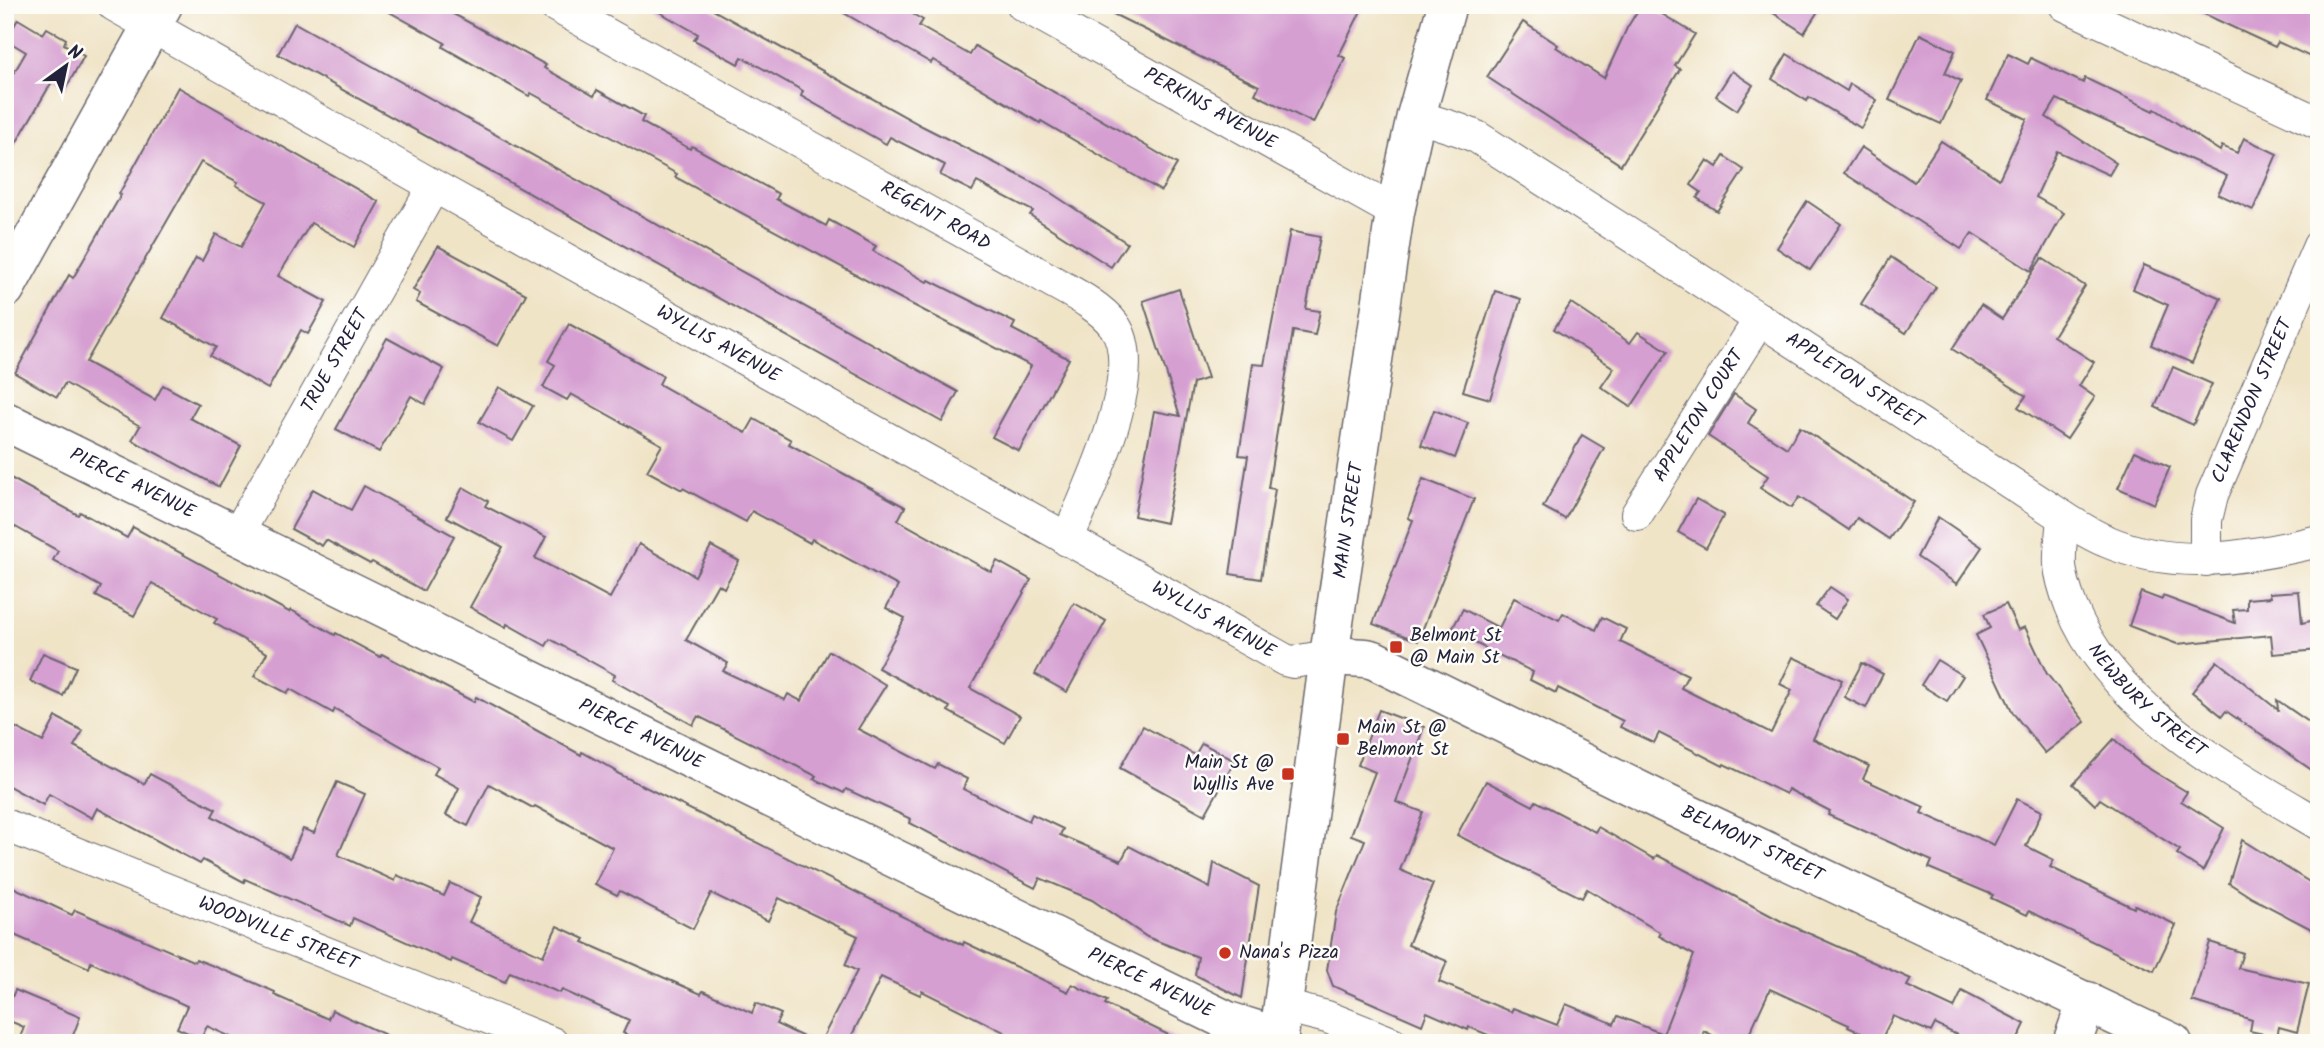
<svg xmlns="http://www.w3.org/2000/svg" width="2324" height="1048" viewBox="0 0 2324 1048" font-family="Kalam,sans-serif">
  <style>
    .building { fill: #d59fd1 }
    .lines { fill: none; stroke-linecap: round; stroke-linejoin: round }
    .street-casing { stroke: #6a666c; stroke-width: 34 }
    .secondary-casing { stroke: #6a666c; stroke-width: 41 }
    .primary-casing { stroke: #6a666c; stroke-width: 41 }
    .street { stroke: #fff; stroke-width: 32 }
    .secondary { stroke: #fff; stroke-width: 38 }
    .primary { stroke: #fff; stroke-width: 38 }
    .poi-dot { fill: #c8321e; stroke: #fdfcf7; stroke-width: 2.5 }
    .labels { text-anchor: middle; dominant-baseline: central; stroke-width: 5; stroke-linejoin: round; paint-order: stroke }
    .street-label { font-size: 19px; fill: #22223b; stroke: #fdfcf7 }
    .poi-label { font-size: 19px; fill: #22223b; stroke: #fdfcf7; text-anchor: start }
  </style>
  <rect width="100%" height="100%" fill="#fdfcf7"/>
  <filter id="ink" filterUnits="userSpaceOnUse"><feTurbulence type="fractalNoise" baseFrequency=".0143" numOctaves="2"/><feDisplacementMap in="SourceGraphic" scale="14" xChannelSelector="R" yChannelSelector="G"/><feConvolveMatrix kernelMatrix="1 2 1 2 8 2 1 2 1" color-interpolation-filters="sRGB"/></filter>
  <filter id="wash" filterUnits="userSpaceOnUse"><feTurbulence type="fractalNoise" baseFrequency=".00686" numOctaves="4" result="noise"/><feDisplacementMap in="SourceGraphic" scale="28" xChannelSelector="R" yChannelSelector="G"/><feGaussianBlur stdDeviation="1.57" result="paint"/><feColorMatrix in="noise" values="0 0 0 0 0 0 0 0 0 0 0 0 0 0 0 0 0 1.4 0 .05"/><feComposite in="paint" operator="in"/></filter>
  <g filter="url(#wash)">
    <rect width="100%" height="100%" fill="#f0e4c7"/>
    <g id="blocks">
      <g class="building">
        <path d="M377 5H435L459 17 546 65 544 68 594 96 597 90 644 116 641 122 690 149 692 146 779 194 776 199 826 226 829 220 876 246 873 251 927 282 929 280 1015 323 1012 329 1069 359 1019 451 992 437 1031 366 888 292 675 177 677 174 531 93 529 96 443 47 445 43Z"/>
        <path d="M647 5H704L922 126 1042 187 1127 243 1111 267 1030 215 1033 211 977 182 972 191 940 175 945 165 890 137 886 144 801 96 803 91 742 57 738 64 694 40 698 34Z"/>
        <path d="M830 5H897L923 20 919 26 970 55 975 46 1177 164 1161 191 1041 121 1040 123 933 60 931 63Z"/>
        <path d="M1095 5H1364L1339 55 1345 58 1313 123 1255 94 1259 86Z"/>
        <path d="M1641 5H1647L1695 34 1675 66 1680 69 1621 165 1487 77 1523 22 1558 45 1556 47 1604 78 1627 28Z"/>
        <path d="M1761 5H1822L1804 33Z"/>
        <path d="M2185 5H2319V61L2278 42 2275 47Z"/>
        <path d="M18 19 43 34 47 28 66 39 64 44 84 56 66 88 53 80 5 162V88L26 52 6 40Z"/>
        <path d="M295 23 958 392 942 422 278 54Z"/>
        <path d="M1920 34 1955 51 1945 73 1961 81 1941 124 1889 100Z"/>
        <path d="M1787 54 1847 91 1850 84 1877 100 1861 128 1809 97 1807 101 1772 79Z"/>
        <path d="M2008 54 2028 64 2031 58 2083 83 2085 78 2154 111 2155 109 2220 151 2222 146 2237 153 2244 138 2277 154 2253 210 2218 194 2227 176 2057 99 2046 117 2116 163 2109 175 2057 151 2036 197 2064 213 2031 271 1972 233 1961 249 1844 173 1861 147 1914 182 1941 141 1999 179 2027 119 1987 100Z"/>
        <path d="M1732 71 1753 85 1737 110 1716 96Z"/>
        <path d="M178 87 379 202 354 247 311 223 278 276 326 302 308 334 301 330 268 389 210 356 216 347 163 318 196 258 202 261 216 234 241 247 266 202 236 185 238 182 201 162 86 362 155 400 163 385 198 404 190 418 241 446 219 487 132 440 140 426 65 383 57 397 15 373 69 275 73 278 121 195 119 194Z"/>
        <path d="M1724 156 1744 170 1717 211 1697 198 1701 192 1691 185 1707 160 1717 167Z"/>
        <path d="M1807 201 1841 224 1810 270 1777 248Z"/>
        <path d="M1290 231 1320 237 1306 309 1320 311 1315 335 1293 331 1268 488 1275 489 1261 579 1230 574 1248 456 1239 455 1253 364 1264 365Z"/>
        <path d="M438 246 526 294 498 346 416 302 420 294 413 290Z"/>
        <path d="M1891 257 1936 287 1906 333 1861 304Z"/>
        <path d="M2042 258 2085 286 2053 336 2094 362 2079 386 2095 397 2067 439 2018 407 2026 396 1952 349 1981 305 2002 319Z"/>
        <path d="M2144 265 2221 298 2192 363 2151 345 2168 305 2133 289Z"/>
        <path d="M1179 289 1208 378 1193 383 1166 523 1134 516 1154 411 1180 416 1143 301Z"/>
        <path d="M1495 291 1521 299 1490 399 1463 391Z"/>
        <path d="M1571 303 1630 343 1638 332 1668 351 1631 407 1601 387 1614 368 1554 329Z"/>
        <path d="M569 324 663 376 659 384 746 433 754 419 791 440 789 444 905 507 898 520 991 572 997 561 1031 580 970 688 1020 716 1005 743 948 711 950 707 878 668 905 618 886 608 898 586 812 539 810 543 752 511 746 522 683 488 682 490 647 471 662 445 571 394 567 400 543 387 555 365 548 361Z"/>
        <path d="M387 338 444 369 425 404 411 396 379 452 336 429Z"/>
        <path d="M2173 367 2212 384 2193 425 2155 407Z"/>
        <path d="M499 387 533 406 513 441 479 422Z"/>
        <path d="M1734 394 1756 409 1748 423 1787 448 1800 427 1914 502 1889 539 1857 518 1849 530 1799 497 1791 508 1760 488 1768 476 1708 436Z"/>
        <path d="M1434 410 1468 423 1455 458 1421 445Z"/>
        <path d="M1582 435 1604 448 1565 519 1543 507Z"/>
        <path d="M2135 451 2170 467 2154 504 2118 488Z"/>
        <path d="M5 475 78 515 80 512 127 538 133 527 289 612 291 610 335 635 336 633 380 657 382 654 474 702 476 697 581 755 582 752 616 771 615 772 900 914 899 915 963 945 964 942 1068 992 1072 984 1107 1001 1105 1004 1185 1043H1026L922 991 920 995 881 977 848 1043H820L857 971 845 965 858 936 779 898 768 921 711 893 693 929 620 891 617 895 595 884 613 848 535 806 533 808 489 784 468 826 446 815 459 788 434 774 438 767 335 709 333 713 290 689 287 693 254 676 267 653 214 623 217 619 152 583 134 616 96 596 101 587 53 560 58 551 5 521Z"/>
        <path d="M1423 479 1474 499 1418 641 1373 624 1413 520 1408 518Z"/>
        <path d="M364 486 454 536 424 591 372 562 370 564 326 540 322 546 291 529 313 489 351 510Z"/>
        <path d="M463 487 488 501 485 506 546 537 535 558 610 598 639 544 695 576 711 546 739 561 724 588 718 584 686 640 728 663 723 671 785 700 788 694 801 701 829 651 886 685 858 729 935 769 938 764 967 779 963 789 1029 821 1032 814 1063 829 1060 835 1121 861 1129 846 1210 888 1214 863 1259 886 1242 998 1195 975 1198 957 1147 937 1092 900 1040 878 1035 888 910 823 911 819 846 789 844 793 814 779 816 776 698 716 693 725 612 680 615 675 550 639 546 646 507 624 506 627 470 607 503 547 447 517Z"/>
        <path d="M1696 499 1724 515 1706 548 1678 532Z"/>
        <path d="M1938 517 1982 547 1957 584 1917 557Z"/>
        <path d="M1830 587 1848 599 1835 619 1816 606Z"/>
        <path d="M2299 591 2302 623 2319 619V650L2273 654 2271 635 2177 644 2129 626 2141 592 2162 600 2163 596 2235 623 2233 610 2247 609V599L2271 597 2270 593Z"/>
        <path d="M1514 598 1559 620 1563 613 1596 630 1602 617 1626 629 1620 642 1688 675 1681 688 1771 733 1792 690 1780 684 1793 657 1842 680 1813 739 1869 766 1863 779 1924 807 1921 813 1994 845 2017 799 2042 811 2026 846 2054 860 2050 867 2134 908 2135 905 2176 925 2154 971 2029 911 2027 915 1991 898 1993 895 1929 868 1932 861 1828 815 1830 811 1788 789 1786 794 1724 764 1723 766 1659 733 1654 743 1620 727 1623 721 1558 688 1556 693 1530 680 1533 672 1451 631 1463 609 1499 628Z"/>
        <path d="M1074 603 1106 621 1067 692 1035 674Z"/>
        <path d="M2006 604 2018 630 2025 627 2047 674 2085 722 2045 753 2013 713 1976 635 1990 628 1984 614Z"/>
        <path d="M43 653 76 667 63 696 30 681Z"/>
        <path d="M1937 660 1963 676 1947 701 1921 685Z"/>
        <path d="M2217 661 2278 710 2277 700 2319 729V775L2226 711 2222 716 2192 692Z"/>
        <path d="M1862 663 1883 674 1866 708 1844 697Z"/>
        <path d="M1379 710 1424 727 1396 802 1423 812 1400 870 1433 884 1408 945 1447 961 1439 982 1511 1012 1513 1008 1557 1025 1566 1004 1614 1024 1618 1016 1663 1034 1694 955 1659 936 1661 933 1587 889 1582 898 1457 835 1486 781 1533 806 1536 801 1595 832 1598 827 1654 859 1657 855 1781 921 1911 979 1907 986 1954 1008 1962 991 2025 1024 2016 1043H1973L1935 1024 1931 1032 1893 1016 1880 1042 1848 1027 1849 1025 1770 989 1745 1043H1728L1704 1031 1700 1043H1508L1469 1027 1468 1030 1427 1012 1422 1025 1333 986 1327 970 1336 912 1365 840 1351 835 1375 772 1358 765Z"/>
        <path d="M56 717 83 731 74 746 144 784 150 774 216 809 212 816 290 858 303 829 314 833 337 782 365 794 338 855 395 881 397 875 444 896 450 883 481 897 469 922 543 956 557 926 585 939 583 942 701 994 703 991 752 1013 756 1003 781 1014 776 1024 816 1043H644L623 1033 629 1020 562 990 560 993 510 972 505 982 452 959 451 962 353 918 350 926 245 879 244 882 203 860 200 864 97 808 92 818 49 794 43 805 5 784V722L43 742Z"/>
        <path d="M1143 726 1195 755 1202 743 1235 761 1205 815 1120 768Z"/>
        <path d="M2114 739 2140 763 2187 792 2181 801 2224 828 2203 871 2177 854 2180 850 2100 799 2095 805 2073 784Z"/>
        <path d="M2242 840 2319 888V933L2252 898 2229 883Z"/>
        <path d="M13 887 72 915 75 910 195 962 196 959 241 977 275 992 274 995 328 1019 332 1010 403 1043H244L207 1026 201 1039 177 1028 187 1006 91 962 89 968 5 931V906Z"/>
        <path d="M2210 942 2243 953 2238 968 2309 984 2297 1032 2279 1027 2277 1037 2250 1031 2252 1020 2192 1001Z"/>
        <path d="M15 990 80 1017 70 1043H18L24 1027 5 1019V1013Z"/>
      </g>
    </g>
  </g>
  <g filter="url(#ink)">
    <use href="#blocks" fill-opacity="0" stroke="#6a666c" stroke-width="2"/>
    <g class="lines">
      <defs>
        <g id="street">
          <path id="s1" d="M114 5 434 186 1285 660 1293 662 1329 656"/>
          <path id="s2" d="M554 5 1043 276C1066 290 1097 303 1114 325 1148 371 1087 492 1067 540"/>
          <path id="s3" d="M1023 5 1395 212"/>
          <path d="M2065 5 2319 123"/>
          <path id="s4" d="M1416 116 1460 130 1477 137 1655 251 2063 517C2077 526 2091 535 2106 541 2175 571 2248 558 2319 541"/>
          <path id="s5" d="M1637 514 1760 319"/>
          <path id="s6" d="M2063 517C2062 533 2059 550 2060 565 2061 579 2066 593 2071 606 2111 708 2229 771 2319 824"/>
          <path id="s7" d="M237 535 434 186"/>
          <path id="s8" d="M2206 560V520L2212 495 2319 246"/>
          <path id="s9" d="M5 825 552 1043"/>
          <path d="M1283 1006 1327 1017 1392 1043"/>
        </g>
        <g id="secondary">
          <path d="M5 289 163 5"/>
          <path id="s10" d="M5 421 697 762 1228 1021 1279 1037"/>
          <path id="s11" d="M1329 656 1366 658 1374 660 1669 805 2173 1043"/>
          <path d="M2072 1043 2087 1001"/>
        </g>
        <g id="primary">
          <path id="s12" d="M1278 1043 1329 656 1395 212 1416 116 1447 5"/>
        </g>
      </defs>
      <use href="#street" class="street-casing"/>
      <use href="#secondary" class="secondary-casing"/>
      <use href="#primary" class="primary-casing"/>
      <use href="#street" class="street"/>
      <use href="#secondary" class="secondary"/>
      <use href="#primary" class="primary"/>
    </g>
  </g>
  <g class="poi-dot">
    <rect x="1389" y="640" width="14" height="14" rx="3.5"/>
    <rect x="1336" y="732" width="14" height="14" rx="3.5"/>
    <rect x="1281" y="767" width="14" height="14" rx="3.5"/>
    <circle cx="1225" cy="953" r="7"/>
  </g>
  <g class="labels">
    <g class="street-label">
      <text stroke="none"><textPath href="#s3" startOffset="214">PERKINS AVENUE</textPath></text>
      <text stroke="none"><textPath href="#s2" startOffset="436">REGENT ROAD</textPath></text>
      <text stroke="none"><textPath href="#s1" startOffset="693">WYLLIS AVENUE</textPath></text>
      <text stroke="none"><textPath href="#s7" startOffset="200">TRUE STREET</textPath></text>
      <text stroke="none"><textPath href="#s4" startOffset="514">APPLETON STREET</textPath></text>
      <text stroke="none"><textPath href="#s8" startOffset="168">CLARENDON STREET</textPath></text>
      <text stroke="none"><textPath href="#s5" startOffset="116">APPLETON COURT</textPath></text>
      <text stroke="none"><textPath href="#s10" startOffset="142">PIERCE AVENUE</textPath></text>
      <text stroke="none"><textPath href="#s12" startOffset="527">MAIN STREET</textPath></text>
      <text stroke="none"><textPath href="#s1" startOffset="1260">WYLLIS AVENUE</textPath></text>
      <text stroke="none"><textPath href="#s6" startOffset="214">NEWBURY STREET</textPath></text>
      <text stroke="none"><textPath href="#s10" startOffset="709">PIERCE AVENUE</textPath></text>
      <text stroke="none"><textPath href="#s11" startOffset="466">BELMONT STREET</textPath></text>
      <text stroke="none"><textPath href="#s9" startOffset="294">WOODVILLE STREET</textPath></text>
      <text stroke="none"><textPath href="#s10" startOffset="1276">PIERCE AVENUE</textPath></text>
    </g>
    <g class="poi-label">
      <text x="1410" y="636">Belmont St<tspan x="1410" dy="22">@ Main St</tspan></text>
      <text x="1357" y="728">Main St @<tspan x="1357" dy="22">Belmont St</tspan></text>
      <text x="1274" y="763" text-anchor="end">Main St @<tspan x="1274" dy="22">Wyllis Ave</tspan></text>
      <text x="1239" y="953">Nana's Pizza</text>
    </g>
  </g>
  <rect width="2324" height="1048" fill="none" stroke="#fdfcf7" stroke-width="28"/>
  <g transform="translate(66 66) rotate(33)" stroke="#fdfcf7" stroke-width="5" paint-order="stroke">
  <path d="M0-5L12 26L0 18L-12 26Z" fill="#22223b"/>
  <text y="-10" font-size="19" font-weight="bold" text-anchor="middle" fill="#22223b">N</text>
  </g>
</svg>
